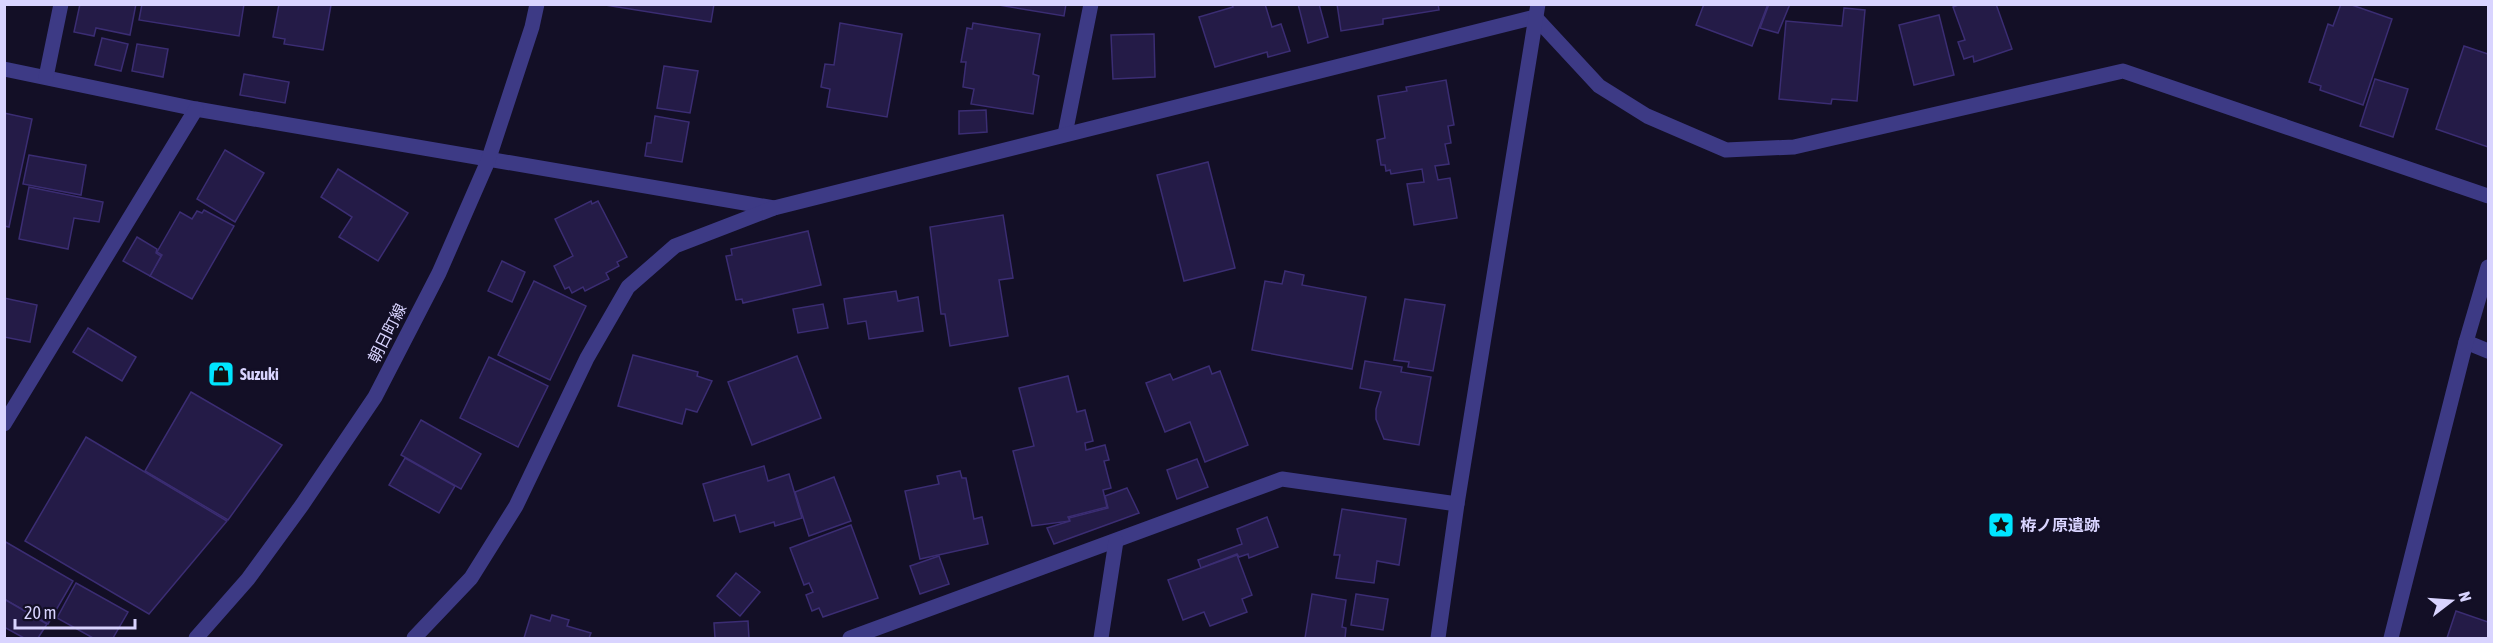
<svg xmlns="http://www.w3.org/2000/svg" width="2493" height="643" viewBox="0 0 2493 643" font-family="'Asap Condensed','Noto Sans JP',sans-serif">
  <style>
    .building { fill: #241b47; stroke: #3b2d73; stroke-width: 1.5 }
    .lines { fill: none; stroke-linecap: round; stroke-linejoin: round }
    .minor { stroke: #3d3a85; stroke-width: 15 }
    .labels { text-anchor: middle; dominant-baseline: central; stroke-width: 4.5; stroke-linejoin: round; paint-order: stroke }
    .street-label { font-size: 16px; fill: #d9d4ff; stroke: #130f26 }
    .poi-label { font-size: 16px; font-weight: bold; fill: #d9d4ff; stroke: #130f26; text-anchor: start }
  </style>
  <rect width="100%" height="100%" fill="#130f26"/>
  <g class="building">
    <path d="M80 4H136L130 35 96 28 94 36 74 32Z"/>
    <path d="M142 4H244L239 36 139 20Z"/>
    <path d="M279 4 331 5 323 50 284 44 285 39 273 37Z"/>
    <path d="M599 4H714L711 22Z"/>
    <path d="M993 4H1066L1064 16Z"/>
    <path d="M1232 4H1265L1272 27 1281 24 1290 51 1268 57 1267 52 1215 67 1199 17 1233 7Z"/>
    <path d="M1298 4H1319L1328 37 1308 43Z"/>
    <path d="M1337 4H1438L1439 10 1383 19V24L1341 31Z"/>
    <path d="M1704 4H1768L1752 46 1696 25Z"/>
    <path d="M1769 4H1790L1778 33 1760 28Z"/>
    <path d="M1961 4H1996L2012 49 1974 62 1973 56 1964 59 1958 42 1965 40 1953 7Z"/>
    <path d="M2341 4H2349L2392 19 2363 105 2320 90 2321 86 2309 82 2328 24 2333 26Z"/>
    <path d="M1844 8 1865 10 1857 101 1832 99 1831 104 1779 99 1786 21 1842 26Z"/>
    <path d="M1939 15 1954 75 1914 85 1899 25Z"/>
    <path d="M840 23 902 34 887 117 827 107 830 89 821 87 825 64 834 65Z"/>
    <path d="M973 23 1040 34 1033 74 1039 76 1033 114 971 104 974 89 963 87 966 62H961L967 28 972 29Z"/>
    <path d="M1154 34 1155 77 1113 79 1111 35Z"/>
    <path d="M102 38 128 44 121 71 95 65Z"/>
    <path d="M137 44 168 49 163 77 132 71Z"/>
    <path d="M2464 46 2488 54V147L2436 129Z"/>
    <path d="M664 66 698 71 690 113 657 108Z"/>
    <path d="M244 74 289 82 285 103 240 95Z"/>
    <path d="M2375 79 2408 89 2393 137 2360 126Z"/>
    <path d="M1446 80 1454 125 1448 126 1451 143 1445 144 1449 164 1435 166 1438 180 1450 178 1457 218 1414 225 1407 184 1424 182 1422 169 1391 174 1390 170 1386 171 1385 165H1381L1377 140 1385 138 1378 96 1407 91 1406 87Z"/>
    <path d="M986 110 987 132 959 134V111Z"/>
    <path d="M4 113 32 119 9 227 4 226Z"/>
    <path d="M655 116 689 122 682 162 645 156 647 143H651Z"/>
    <path d="M225 150 264 173 235 222 197 199Z"/>
    <path d="M29 155 86 165 81 195 23 184Z"/>
    <path d="M1208 162 1235 268 1184 281 1157 175Z"/>
    <path d="M338 169 408 213 378 261 339 237 352 217 321 197Z"/>
    <path d="M29 187 103 202 99 222 74 218 68 249 19 239Z"/>
    <path d="M591 201 592 204 598 201 627 257 617 262 619 266 606 273 609 279 585 291 583 287 572 293 569 287 565 289 554 266 573 256 555 219Z"/>
    <path d="M204 210 234 226 192 299 150 276 162 255 157 252 180 212 192 219 197 211 202 213Z"/>
    <path d="M1003 215 1013 278 999 280 1008 336 950 346 945 314H941L930 227Z"/>
    <path d="M808 231 821 285 743 303 742 299 736 300 726 256 732 255 731 249Z"/>
    <path d="M137 237 157 249 156 253 161 256 150 276 123 261Z"/>
    <path d="M502 261 525 272 512 302 488 291Z"/>
    <path d="M1285 271 1304 275 1302 285 1366 297 1352 369 1252 350 1265 281 1282 284Z"/>
    <path d="M534 281 586 306 550 380 498 355Z"/>
    <path d="M896 291 898 301 918 297 923 331 869 339 866 321 848 324 844 299Z"/>
    <path d="M4 298 37 305 30 342 4 337Z"/>
    <path d="M1405 299 1445 305 1433 371 1408 367 1409 362 1394 360Z"/>
    <path d="M823 304 828 328 798 333 793 309Z"/>
    <path d="M88 328 136 357 122 381 73 352Z"/>
    <path d="M633 355 698 372 697 376 712 381 697 412 686 409 682 424 618 406Z"/>
    <path d="M797 356 821 418 752 445 728 382Z"/>
    <path d="M489 357 548 386 518 447 460 418Z"/>
    <path d="M1365 361 1402 367 1401 372 1431 377 1419 445 1384 439 1376 419V409L1381 392 1360 388Z"/>
    <path d="M1209 366 1212 374 1220 371 1248 445 1205 462 1190 422 1165 432 1146 383 1170 374 1173 380Z"/>
    <path d="M1068 376 1077 412 1085 410 1093 441 1085 443 1086 450 1105 445 1109 460 1104 461 1111 488 1103 490 1107 507 1068 517 1070 521 1032 526 1013 451 1034 446 1019 388Z"/>
    <path d="M191 392 282 445 228 520 145 471Z"/>
    <path d="M421 420 481 454 461 489 401 455Z"/>
    <path d="M86 437 227 521 149 614 25 541Z"/>
    <path d="M405 458 455 486 439 513 389 485Z"/>
    <path d="M1197 459 1208 487 1177 499 1167 470Z"/>
    <path d="M764 466 768 481 789 474 802 518 775 526 774 522 740 532 735 515 714 521 703 484Z"/>
    <path d="M960 471 962 478H966L974 519 982 517 988 544 920 559 905 491 939 484 937 476Z"/>
    <path d="M834 477 851 521 809 536 795 492Z"/>
    <path d="M1127 488 1139 513 1054 544 1047 528 1070 521 1069 518 1108 508 1105 496Z"/>
    <path d="M1342 509 1406 519 1399 565 1377 561 1374 583 1336 578 1340 555H1334Z"/>
    <path d="M1267 517 1278 547 1249 558 1248 554 1239 557 1237 554 1201 568 1198 560 1242 544 1237 529Z"/>
    <path d="M851 525 878 598 823 617 819 608 812 611 806 595 813 592 809 583 804 585 790 548Z"/>
    <path d="M4 541 73 581 48 624 4 599Z"/>
    <path d="M1237 555 1252 595 1242 599 1247 612 1210 626 1204 612 1183 620 1168 580Z"/>
    <path d="M939 556 949 584 920 594 910 566Z"/>
    <path d="M736 573 760 592 740 616 717 596Z"/>
    <path d="M76 583 128 612 113 638H93L57 618Z"/>
    <path d="M1312 594 1346 600 1342 627 1346 628 1345 638H1305Z"/>
    <path d="M1356 594 1388 599 1383 630 1351 625Z"/>
    <path d="M4 599 47 624 38 638H24L4 627Z"/>
    <path d="M2456 611 2488 622V638H2447Z"/>
    <path d="M531 615 550 621 552 615 569 620 567 626 591 633 589 638H524Z"/>
    <path d="M748 621 749 638H715L714 623Z"/>
  </g>
  <g class="lines">
    <g class="minor">
      <path d="M4 69 196 109 774 208"/>
      <path d="M46 77 61 4"/>
      <path d="M1065 134 1091 4"/>
      <path d="M2466 342 2488 351"/>
      <path d="M4 424 196 109"/>
      <path d="M196 638 248 579 302 505 375 397 439 273 488 161 532 27 537 4"/>
      <path d="M414 638 471 578 516 506 587 358 628 287 675 246 774 208 1535 17 1599 86 1647 116 1726 150 1794 147 2123 71 2488 196"/>
      <path d="M850 638 1282 479 1457 504"/>
      <path d="M1101 638 1116 541"/>
      <path d="M1438 638 1457 504 1538 4"/>
      <path d="M2391 638 2466 342 2488 267"/>
    </g>
  </g>
  <defs>
    <symbol id="shop-square" viewBox="-11 -11 22 22"><rect x="-9" y="-9" width="18" height="18" rx="4" fill="#00e5ff" stroke="#130f26"/><path d="M-5-2.5h2.3a2.7 3.5 0 0 1 5.4 0H5L5.5 6h-11ZM-1.5-2.5h3a1.5 2.3 0 0 0-3 0Z" fill="#111"/></symbol>
    <symbol id="sight-square" viewBox="-11 -11 22 22"><rect x="-9" y="-9" width="18" height="18" rx="4" fill="#00e5ff" stroke="#130f26"/><path d="M0-6L1.8-2.2L6-1.7L2.9 1.2L3.7 5.4L0 3.3L-3.7 5.4L-2.9 1.2L-6-1.7L-1.8-2.2Z" fill="#111"/></symbol>
  </defs>
  <g fill-rule="evenodd">
    <use href="#shop-square" x="206" y="359" width="30" height="30"/>
    <use href="#sight-square" x="1986" y="510" width="30" height="30"/>
  </g>
  <g class="labels">
    <g class="street-label">
      <text transform="translate(387 333) rotate(-63)">朝日町線</text>
    </g>
    <g class="poi-label">
      <text x="240" y="374">Suzuki</text>
      <text x="2020" y="525">栫ノ原遺跡</text>
    </g>
  </g>
  <rect width="2493" height="643" fill="none" stroke="#d9d4ff" stroke-width="12"/>
  <g transform="translate(2451 601) rotate(73)" stroke="#130f26" stroke-width="4.5" paint-order="stroke">
  <path d="M0-4.5L10 22L0 15L-10 22Z" fill="#d9d4ff"/>
  <text y="-9" font-size="16" font-weight="bold" text-anchor="middle" fill="#d9d4ff">N</text>
  </g>
  <path d="M15 619v9h120v-9" fill="none" stroke="#d9d4ff" stroke-width="3"/>
  <text x="24" y="619" font-size="18" fill="#d9d4ff" stroke="#130f26" stroke-width="4.5" paint-order="stroke">20 m</text>
</svg>
